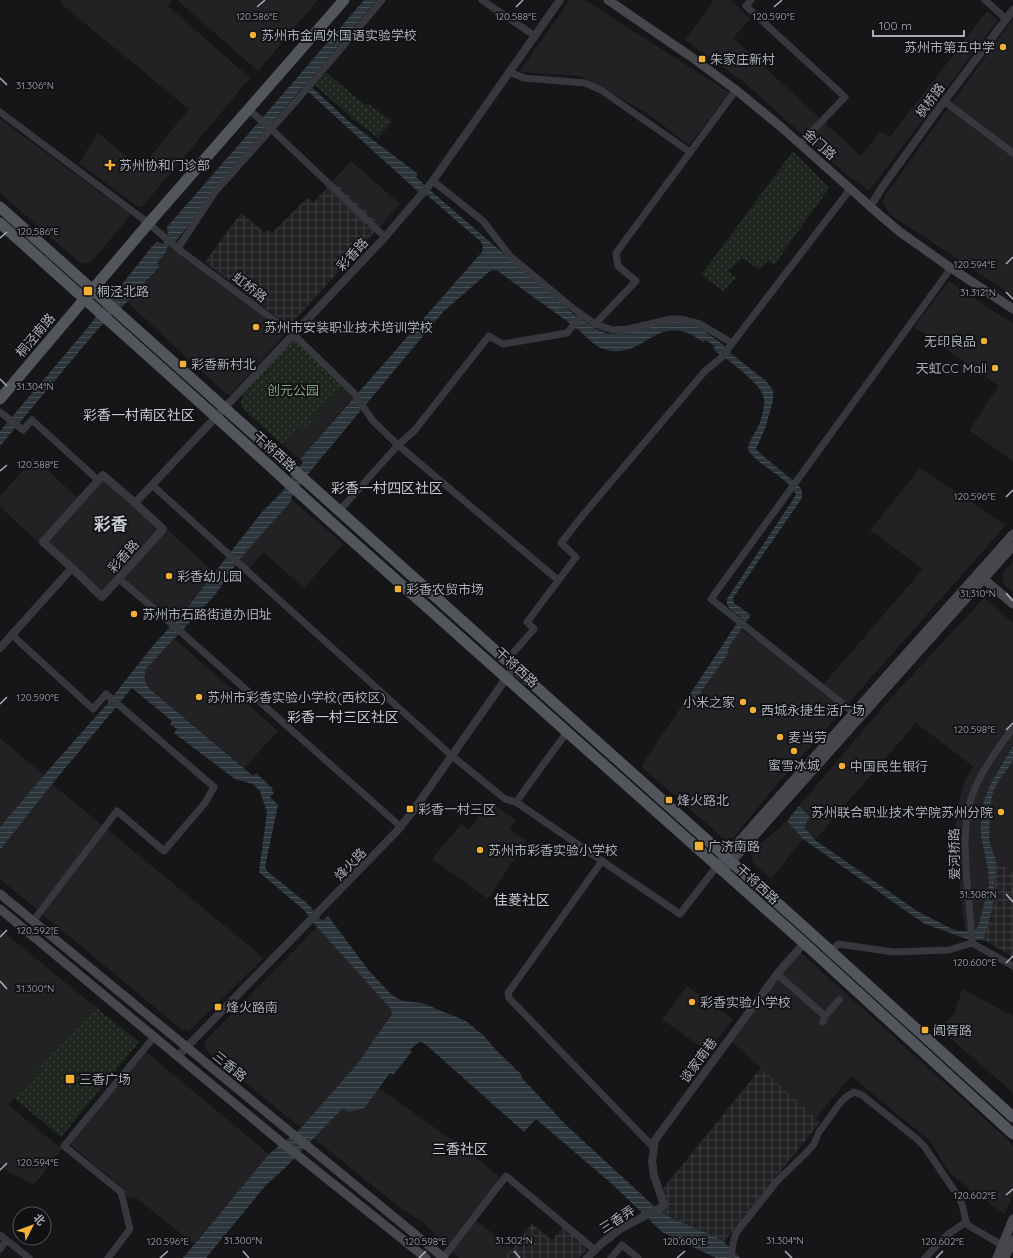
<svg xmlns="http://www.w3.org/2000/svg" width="1013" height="1258" viewBox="0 0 1013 1258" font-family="Quicksand,'Noto Sans SC',sans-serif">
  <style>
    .built { fill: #222225 }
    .industrial { fill: url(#industrial-grid) }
    .green { fill: url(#green-dots) }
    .water { fill: url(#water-rules) }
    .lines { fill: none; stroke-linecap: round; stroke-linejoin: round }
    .minor { stroke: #37383d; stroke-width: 7 }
    .tertiary { stroke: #37383d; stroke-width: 8 }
    .secondary { stroke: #45474d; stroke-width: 9 }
    .primary { stroke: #53555c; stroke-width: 11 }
    .ticks { fill: none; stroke: #a8adb8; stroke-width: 1.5 }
    .poi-dot { fill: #f2b134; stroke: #111113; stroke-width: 1.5 }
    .labels { text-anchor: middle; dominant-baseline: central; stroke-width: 3.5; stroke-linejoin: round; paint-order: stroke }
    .poi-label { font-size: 13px; fill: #a8adb8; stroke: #111113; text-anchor: start }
    .street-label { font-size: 13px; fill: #a8adb8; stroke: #111113 }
    .park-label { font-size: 13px; fill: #7fa381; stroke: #111113 }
    .neighbourhood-label { font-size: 14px; fill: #c9ccd4; stroke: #111113 }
    .district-label { font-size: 17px; font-weight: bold; fill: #c9ccd4; stroke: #111113 }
    .ticks-label { font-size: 10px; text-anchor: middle; fill: #a8adb8; stroke: #111113; stroke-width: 3.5; stroke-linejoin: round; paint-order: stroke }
  </style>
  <defs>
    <pattern id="industrial-grid" width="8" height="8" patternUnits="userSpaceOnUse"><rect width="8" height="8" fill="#222225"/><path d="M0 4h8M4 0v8" fill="none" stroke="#3f3f43"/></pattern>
    <pattern id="green-dots" width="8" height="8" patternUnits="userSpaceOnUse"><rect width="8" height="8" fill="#1e261f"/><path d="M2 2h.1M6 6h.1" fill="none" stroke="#3c433d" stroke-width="1.8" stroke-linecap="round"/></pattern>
    <pattern id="water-rules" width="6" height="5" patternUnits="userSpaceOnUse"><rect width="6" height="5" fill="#2c353c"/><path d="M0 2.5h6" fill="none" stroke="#485056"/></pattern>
  </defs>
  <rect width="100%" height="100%" fill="#161618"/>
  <g class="built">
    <path d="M62 0H172L168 6 250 78 142 207H138L79 163 98 133 141 168 189 109 60 3Z"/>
    <path d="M177 0H318L258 71Z"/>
    <path d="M570 0H585L730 93 689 145 647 113 581 76 519 72Z"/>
    <path d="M714 0H731L750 19 733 38 861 156 880 131 890 137 987 11 998 20 869 191 847 175 745 83 685 40Z"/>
    <path d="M1013 19V296L894 217 888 212 883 203 885 195Z"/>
    <path d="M0 119 131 215 91 262 83 264 79 262 0 193Z"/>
    <path d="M351 161 400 204 381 225 333 181Z"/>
    <path d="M169 246 286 333 230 395 226 394 127 302 160 266 157 263 167 251 166 249Z"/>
    <path d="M949 281 1013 324V461L969 430 999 386 914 327Z"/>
    <path d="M344 385 353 397 300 459 282 444 298 426 303 430Z"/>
    <path d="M34 458 79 499 103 471 215 573 173 623 123 579 103 602 0 507V496Z"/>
    <path d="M920 468 1006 525 774 788 734 837 728 840 724 839 641 766 736 626 822 686 923 569 870 530Z"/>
    <path d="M292 500 343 544 304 588 263 552 248 570 238 561Z"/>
    <path d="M1013 561V592L1004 584 1002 577 1003 573Z"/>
    <path d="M984 598 1013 623V746L987 792 984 800 981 823 982 844 988 870 989 884 978 927 973 931H965L956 852V821L958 805 965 780 974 767 916 723 815 840 804 827 810 818 809 816 799 806 888 701Z"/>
    <path d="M175 639 278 731 244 768 139 680 146 669Z"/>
    <path d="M0 738 44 775 0 827Z"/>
    <path d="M1013 761V872L996 861 989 840V830L990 808 993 792 998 782Z"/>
    <path d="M52 784 264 958 189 1031 182 1030 0 879V850Z"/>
    <path d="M490 802 516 820 510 829 526 841 488 899 432 859 461 824 469 830Z"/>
    <path d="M787 821 803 839 771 879 753 863 751 855 752 851Z"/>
    <path d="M317 927 389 1006 392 1014 357 1064 301 1128 211 1055 206 1050 204 1042Z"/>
    <path d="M0 929 94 1006 8 1105 62 1149 38 1180 33 1184 9 1172 0 1164Z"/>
    <path d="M800 952 1008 1140 1013 1146V1193L1005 1214 976 1194 952 1175 946 1168 930 1141 851 1076 816 1118 732 1042 778 977Z"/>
    <path d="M687 986 733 1019 708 1052 662 1019Z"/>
    <path d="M962 989 1013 1016V1093L940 1029 955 1013Z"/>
    <path d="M146 1052 269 1154 194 1244 135 1197 127 1198 123 1188 119 1185 70 1144Z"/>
    <path d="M379 1088 473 1155 504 1181 474 1219 512 1248 504 1258H459L423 1222 402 1209 313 1138 343 1108 361 1109Z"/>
  </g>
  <g class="industrial">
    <path d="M333 181 381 225 291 324 284 322 205 262 241 213 265 233 268 230 273 232 307 198 313 203Z"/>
    <path d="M996 861 1013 872V957L984 940 993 905Z"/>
    <path d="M761 1068 820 1122 724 1242 716 1237 661 1212 667 1208 668 1204 662 1190Z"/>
    <path d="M532 1224 552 1240 564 1226 588 1248 579 1258H504Z"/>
  </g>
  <g class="green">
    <path d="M326 72 366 106 368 104 392 121 378 138 351 117 315 85Z"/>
    <path d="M793 151 829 188 774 265 768 261 759 269 742 258 728 271 736 278 723 291 701 275Z"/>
    <path d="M295 338 344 385 303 430 298 426 282 444 244 410C240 405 241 400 243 394Z"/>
    <path d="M94 1006 139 1042 61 1137 14 1098Z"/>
  </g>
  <g class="water">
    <path d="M364 0H377L307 83 352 124 418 174 416 177 431 191 571 312 596 329 608 334H615L675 321 700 328 725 346 724 348 766 381 773 390V400L766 426 756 449 762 455 797 484 802 490V498L733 598 734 603 751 615 730 645 727 655 691 706 685 702 741 617C734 612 725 608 727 599L796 495C793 481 757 465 748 450 748 441 757 431 760 422 762 415 766 403 763 395 758 381 726 359 713 349L715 347 706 340 703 342C657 308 646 360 607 350 593 347 586 335 575 327 549 308 523 290 498 271L493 270 489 272 443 312 312 469 291 498 292 500 238 561 215 595 146 669C143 678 144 683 151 690L253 776 256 773 273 789 272 791 274 793 270 797 278 805 265 867 268 872 309 905 322 921 328 916 370 972 392 995 403 1001 422 1003 466 1021 484 1036 496 1050 522 1075 521 1077 567 1126 654 1206 661 1212 672 1218 716 1237 724 1242 740 1258H716L662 1232 612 1184 536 1119 524 1132 424 1043 420 1042 416 1044 410 1050 412 1051 393 1075 390 1073 365 1107 361 1109 349 1112 343 1108 286 1167 266 1185 206 1258H183L269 1154 301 1128 357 1064 390 1017 392 1014 390 1008 317 927 305 911 259 872 267 812 260 791 253 784 235 779 174 733 177 729 170 724 172 721 132 688 52 784 0 850V827L44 775 106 705 151 648 186 609 262 512 282 492 303 462 300 459 482 252 483 246 480 241 427 195 424 197 303 87 225 176 220 186 176 241H173L166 249 167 251 157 263 160 266 127 302 98 329 0 446V431L84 332 154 244 157 242 163 244 168 237 167 227 263 117Z"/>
    <path d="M1013 746V761L998 782 993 792 990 808 989 840 996 861 993 905 984 940H970L925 924 803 839 787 821 799 806 810 817 804 827 815 840 917 911 952 929 959 931H973L978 927 989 884 988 870 981 837V823L984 800 991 783Z"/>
  </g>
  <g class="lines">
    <g class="minor">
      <path d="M482 0 535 36"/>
      <path d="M751 0 746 6 845 97 800 144"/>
      <path d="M985 0 1006 19"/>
      <path d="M510 72 524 78 585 83 601 90 690 152"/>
      <path d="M944 101 1013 153"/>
      <path d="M248 109 269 127 385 237"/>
      <path d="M0 112 143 219 181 251 293 334 354 393 373 421 398 445 339 511"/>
      <path d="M433 181 483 221 510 256 570 306 595 324 612 330 628 329 671 319H680L700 324 732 343"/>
      <path d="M178 248 215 192 305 91 382 0"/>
      <path d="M595 324 636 281 618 266 616 253 736 90"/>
      <path d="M0 412 23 430 32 420 98 480"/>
      <path d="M152 485 452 756 505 799 516 802"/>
      <path d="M119 579 172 624 401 827"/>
      <path d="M558 580 398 445 414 431 489 336 503 344 567 333 582 315"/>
      <path d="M12 635 93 709 106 694 214 787 205 803 164 851 117 811 33 921"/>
      <path d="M506 661 534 629 527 622 576 557 561 543 583 515 705 371 721 358 851 188"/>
      <path d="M853 712 711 599 951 268"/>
      <path d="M567 732 516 802 602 861"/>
      <path d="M972 943C971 922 969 902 967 881 965 855 963 828 970 802 978 775 996 751 1013 728"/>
      <path d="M831 951 838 944 893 952 949 950 972 943 1013 966"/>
      <path d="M777 974 825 1016"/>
      <path d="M823 1022 825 1016 839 1000"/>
      <path d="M654 1148 509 998 508 993 602 861 680 914 717 866"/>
      <path d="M0 1235 29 1258"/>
      <path d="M0 1249 6 1240"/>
      <path d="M108 1258 130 1229 121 1192 64 1146 154 1037"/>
      <path d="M443 1258 506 1176 595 1250"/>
      <path d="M611 1258 622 1245 638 1258"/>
      <path d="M731 1258 733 1243 736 1233 777 1181 808 1151 814 1144 819 1132 840 1103 846 1097 854 1092 862 1095 917 1139 924 1146 958 1196 962 1204 966 1222 969 1226 1002 1245"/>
      <path d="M925 1258 947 1235 966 1222"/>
    </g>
    <g class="tertiary">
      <path d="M870 207 881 189 940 107 1013 10"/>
      <path d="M72 568 43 542 103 475 135 503"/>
      <path d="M0 648 72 568 102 597 163 529 135 503 385 237 432 182 560 0"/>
      <path d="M178 1056 397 831 413 811 507 677 515 668"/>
      <path d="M587 1258 601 1244 620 1229 662 1207 664 1205 654 1176 652 1161 655 1140 777 974 804 943"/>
    </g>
    <g class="secondary">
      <path d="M608 0 690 56 736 90 781 127 881 216 900 232 951 268 1013 309"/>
      <path d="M979 575 1013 604"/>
      <path d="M717 866 1013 534"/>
      <path d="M723 871 1013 546"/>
      <path d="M0 894 444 1258"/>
      <path d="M0 909 281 1142 426 1258"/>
      <path d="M997 1258 1013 1219"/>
      <path d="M1005 1258 1013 1240"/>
    </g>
    <g class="primary">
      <path d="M0 207 812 934 1013 1117"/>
      <path d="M0 223 216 417 330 521 804 943 1013 1134"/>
      <path d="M0 399 148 224 344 0"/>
    </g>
  </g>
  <path class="ticks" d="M257 7 265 0M516 7 523 0M774 7 782 0M0 78 7 85M0 238 7 232M1006 264 1013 257M1006 292 1013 299M0 379 7 386M0 471 7 465M1006 497 1013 490M1006 593 1013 601M0 704 7 697M1006 730 1013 723M1006 894 1013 902M0 937 7 930M1006 963 1013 956M0 981 7 989M0 1170 7 1163M1006 1195 1013 1189M243 1251 249 1258M514 1251 520 1258M785 1251 792 1258M160 1258 168 1251M419 1258 426 1251M677 1258 685 1251M936 1258 943 1251"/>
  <g class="poi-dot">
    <circle cx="253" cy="35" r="4"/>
    <circle cx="1003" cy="47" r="4"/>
    <rect x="698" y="55" width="8" height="8" rx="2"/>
    <path d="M108 159h4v4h4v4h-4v4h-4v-4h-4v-4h4z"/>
    <rect x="83" y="286" width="10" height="10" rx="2"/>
    <circle cx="256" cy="327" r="4"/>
    <circle cx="984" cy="341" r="4"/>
    <rect x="179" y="360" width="8" height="8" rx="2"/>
    <circle cx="995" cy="368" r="4"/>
    <circle cx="169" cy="576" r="4"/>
    <rect x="394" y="585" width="8" height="8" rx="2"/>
    <circle cx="134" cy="614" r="4"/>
    <circle cx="199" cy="697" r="4"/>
    <circle cx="743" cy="702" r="4"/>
    <circle cx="753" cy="710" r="4"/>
    <circle cx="780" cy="737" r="4"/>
    <circle cx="794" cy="751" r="4"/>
    <circle cx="842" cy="766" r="4"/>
    <rect x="665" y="796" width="8" height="8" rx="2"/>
    <rect x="406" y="805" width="8" height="8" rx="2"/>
    <circle cx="1001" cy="812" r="4"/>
    <rect x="694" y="841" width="10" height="10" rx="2"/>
    <circle cx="480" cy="850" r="4"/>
    <circle cx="692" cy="1002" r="4"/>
    <rect x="214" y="1003" width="8" height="8" rx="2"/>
    <rect x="921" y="1026" width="8" height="8" rx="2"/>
    <rect x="65" y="1074" width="10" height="10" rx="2"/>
  </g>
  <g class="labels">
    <g class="poi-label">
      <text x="261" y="35">苏州市金阊外国语实验学校</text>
      <text x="995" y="47" text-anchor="end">苏州市第五中学</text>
      <text x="710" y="59">朱家庄新村</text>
      <text x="119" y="165">苏州协和门诊部</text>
      <text x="97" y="291">桐泾北路</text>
      <text x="264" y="327">苏州市安装职业技术培训学校</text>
      <text x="976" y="341" text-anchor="end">无印良品</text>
      <text x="191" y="364">彩香新村北</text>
      <text x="987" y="368" text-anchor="end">天虹CC Mall</text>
      <text x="177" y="576">彩香幼儿园</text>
      <text x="406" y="589">彩香农贸市场</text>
      <text x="142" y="614">苏州市石路街道办旧址</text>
      <text x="207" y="697">苏州市彩香实验小学校(西校区)</text>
      <text x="735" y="702" text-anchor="end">小米之家</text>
      <text x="761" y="710">西城永捷生活广场</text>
      <text x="788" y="737">麦当劳</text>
      <text x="794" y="765" text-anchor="middle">蜜雪冰城</text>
      <text x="850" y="766">中国民生银行</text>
      <text x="677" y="800">烽火路北</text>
      <text x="418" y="809">彩香一村三区</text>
      <text x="993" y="812" text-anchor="end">苏州联合职业技术学院苏州分院</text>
      <text x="708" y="846">广济南路</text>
      <text x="488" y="850">苏州市彩香实验小学校</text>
      <text x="700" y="1002">彩香实验小学校</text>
      <text x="226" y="1007">烽火路南</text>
      <text x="933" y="1030">阊胥路</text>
      <text x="79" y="1079">三香广场</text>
    </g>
    <g class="street-label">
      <text transform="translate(930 100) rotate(-54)">枫桥路</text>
      <text transform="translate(820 144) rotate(42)">金门路</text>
      <text transform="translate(352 254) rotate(-47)">彩香路</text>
      <text transform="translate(250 287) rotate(37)">虹桥路</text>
      <text transform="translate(35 335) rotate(-50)">桐泾南路</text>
      <text transform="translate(275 451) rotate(42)">干将西路</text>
      <text transform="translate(123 556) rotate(-48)">彩香路</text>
      <text transform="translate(517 667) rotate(42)">干将西路</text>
      <text transform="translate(954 854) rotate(-91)">爱河桥路</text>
      <text transform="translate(350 864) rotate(-46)">烽火路</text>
      <text transform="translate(758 884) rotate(42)">干将西路</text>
      <text transform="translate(698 1060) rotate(-54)">谈家南巷</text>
      <text transform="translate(230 1066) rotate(39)">三香路</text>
      <text transform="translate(617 1219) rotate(-33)">三香弄</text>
    </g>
    <g class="park-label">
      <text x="293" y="390">创元公园</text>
    </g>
    <g class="neighbourhood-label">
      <text x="139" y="415">彩香一村南区社区</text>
      <text x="387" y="488">彩香一村四区社区</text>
      <text x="343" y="717">彩香一村三区社区</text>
      <text x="522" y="900">佳菱社区</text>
      <text x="460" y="1149">三香社区</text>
    </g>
    <g class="district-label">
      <text x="111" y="523">彩香</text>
    </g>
  </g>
  <g class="ticks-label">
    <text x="257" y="20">120.586°E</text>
    <text x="516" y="20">120.588°E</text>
    <text x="774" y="20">120.590°E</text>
    <text x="35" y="89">31.306°N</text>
    <text x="38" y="235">120.586°E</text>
    <text x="975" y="268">120.594°E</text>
    <text x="978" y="296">31.312°N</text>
    <text x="35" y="390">31.304°N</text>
    <text x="38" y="468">120.588°E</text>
    <text x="975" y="500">120.596°E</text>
    <text x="978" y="597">31.310°N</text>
    <text x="38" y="701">120.590°E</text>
    <text x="975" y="733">120.598°E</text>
    <text x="978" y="898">31.308°N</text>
    <text x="38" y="934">120.592°E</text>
    <text x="975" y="966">120.600°E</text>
    <text x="35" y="992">31.300°N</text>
    <text x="38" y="1166">120.594°E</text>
    <text x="975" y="1199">120.602°E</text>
    <text x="243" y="1244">31.300°N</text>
    <text x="514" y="1244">31.302°N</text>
    <text x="785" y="1244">31.304°N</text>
    <text x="168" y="1245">120.596°E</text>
    <text x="426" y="1245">120.598°E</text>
    <text x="685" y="1245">120.600°E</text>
    <text x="943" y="1245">120.602°E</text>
  </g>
  <g transform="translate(32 1226) rotate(48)"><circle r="19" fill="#111113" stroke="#4d4f55"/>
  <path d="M0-3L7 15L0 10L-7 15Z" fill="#f2b134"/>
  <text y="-6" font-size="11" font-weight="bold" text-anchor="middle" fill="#a8adb8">北</text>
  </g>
  <path d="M873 30v6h91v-6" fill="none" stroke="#a8adb8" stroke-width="2"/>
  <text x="879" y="30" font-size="12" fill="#a8adb8" stroke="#111113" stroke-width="3" paint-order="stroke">100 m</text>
</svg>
